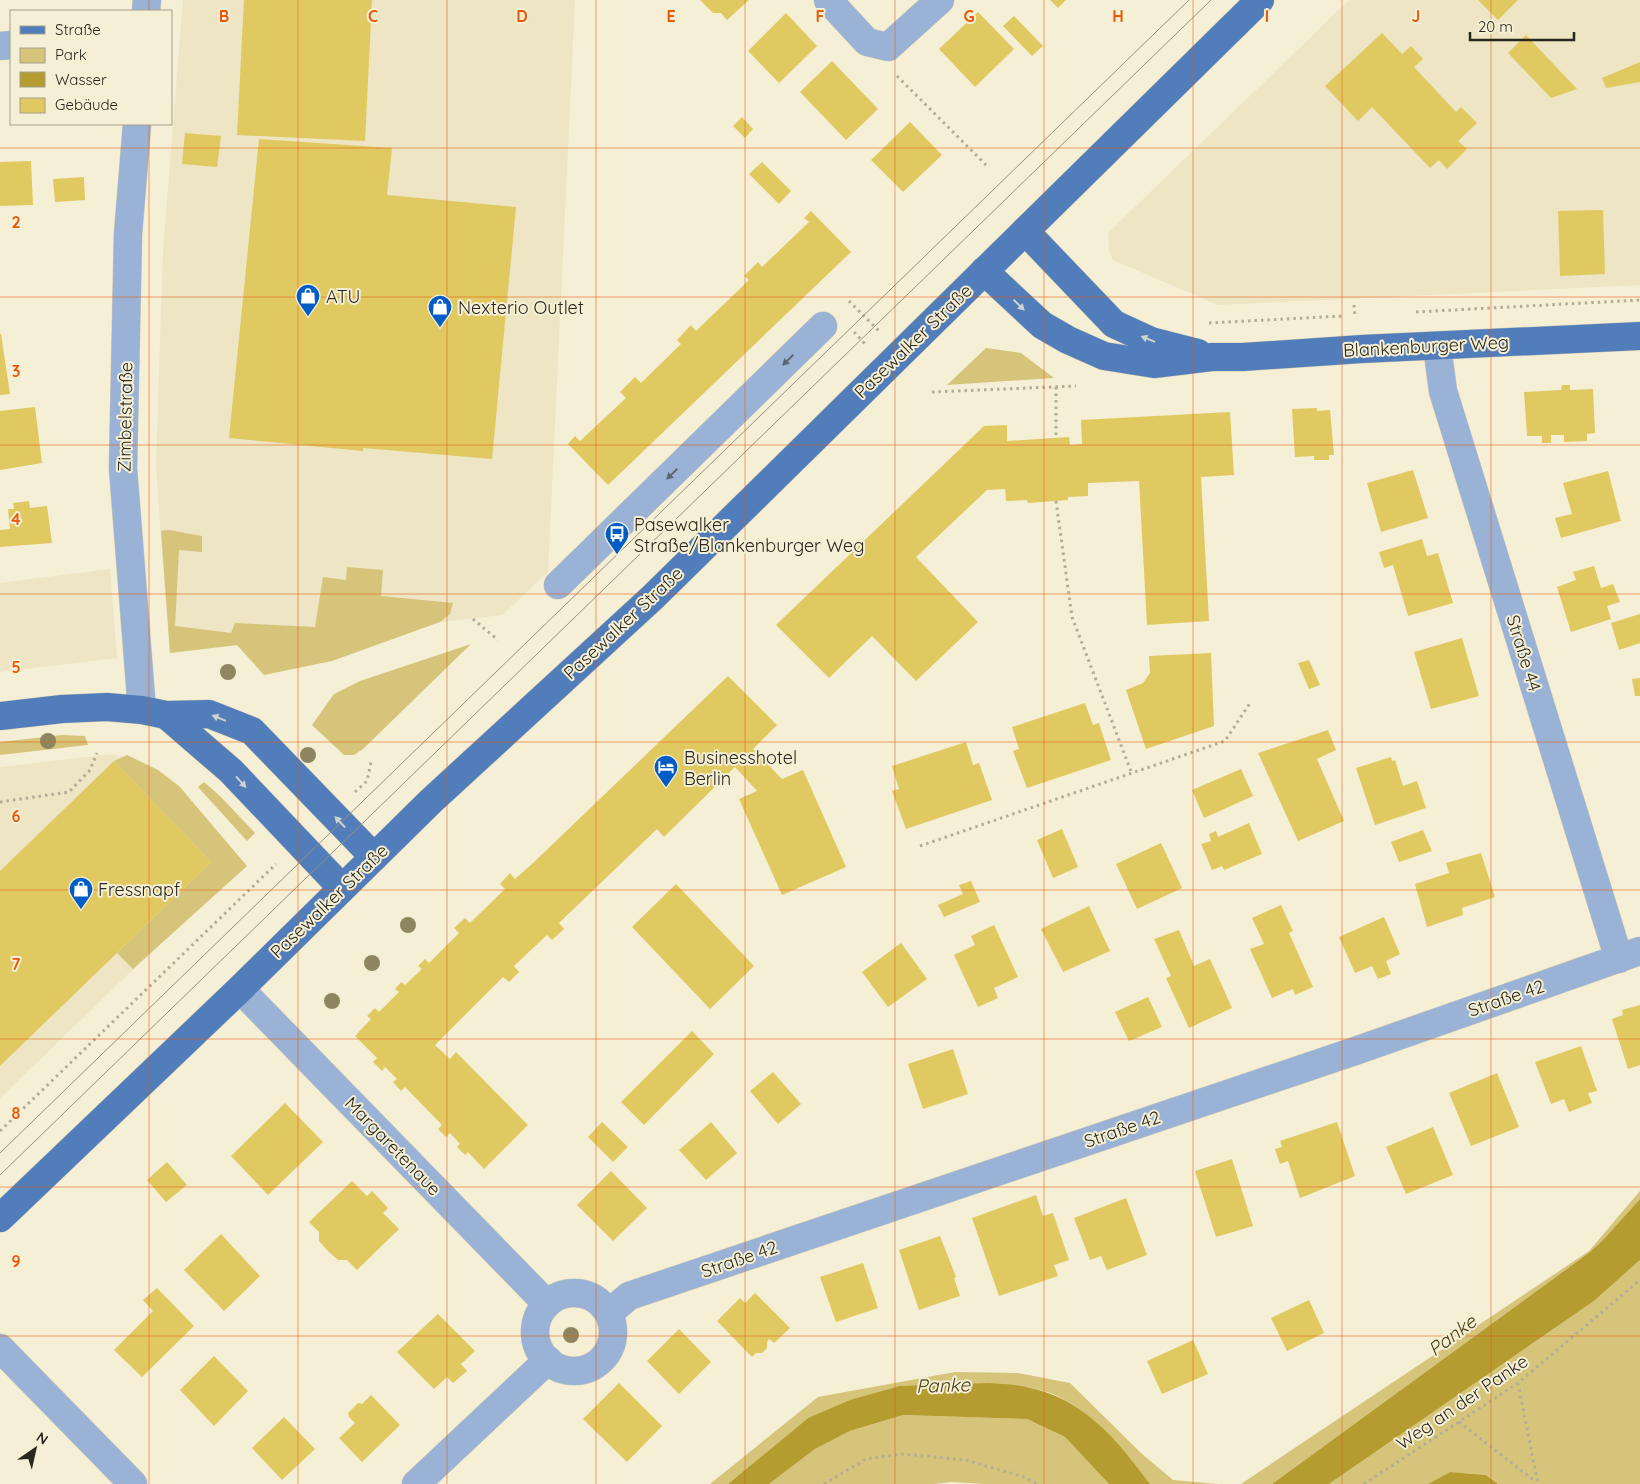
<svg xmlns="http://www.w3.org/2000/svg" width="1640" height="1484" viewBox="0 0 1640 1484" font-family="Quicksand,sans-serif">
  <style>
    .built { fill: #ede5c3 }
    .green { fill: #d6c47b }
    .water { fill: #b49c30 }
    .building { fill: #e1c962 }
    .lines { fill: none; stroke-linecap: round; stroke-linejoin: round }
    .minor-casing { stroke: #d0cbb4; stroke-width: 29 }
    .major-casing { stroke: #d0cbb4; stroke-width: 29 }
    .path { stroke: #b1ad98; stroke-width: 3; stroke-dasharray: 2.5 4; stroke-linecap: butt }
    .minor { stroke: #9ab2d5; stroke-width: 28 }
    .major { stroke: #527dbb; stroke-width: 28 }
    .tram { stroke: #969280; stroke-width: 1 }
    .tree { fill: #8e8661 }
    .oneway { fill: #ccd2ce }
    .oneway2 { fill: #5c6670 }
    .grid { fill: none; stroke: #e8590c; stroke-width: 1; stroke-opacity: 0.55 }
    .labels { text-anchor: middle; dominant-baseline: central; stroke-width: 4; stroke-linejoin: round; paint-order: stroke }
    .poi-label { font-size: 18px; fill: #2a281e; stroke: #f5efd5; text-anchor: start }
    .street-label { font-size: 18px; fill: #2a281e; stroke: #f5efd5 }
    .water-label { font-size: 19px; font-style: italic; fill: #483e13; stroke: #f5efd5 }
    .grid-label { font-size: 16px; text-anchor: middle; font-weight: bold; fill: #e8590c; stroke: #f5efd5; stroke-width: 4; stroke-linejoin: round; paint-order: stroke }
  </style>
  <rect width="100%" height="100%" fill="#f5efd5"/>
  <g class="built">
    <path d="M183 0H575L548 572 502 615 170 653 165 593 156 466 163 251Z"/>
    <path d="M1349 0H1640V285L1218 305 1113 260 1109 250 1108 233Z"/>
    <path d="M110 569 117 658 0 672V583Z"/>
    <path d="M114 754 138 762 242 864 0 1098V767Z"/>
  </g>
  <g class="green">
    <path d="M986 348 1021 353 1054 378 947 385Z"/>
    <path d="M169 530 202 536V552L179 550 175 626 231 633 235 623 315 627 323 577 346 580 347 567 383 570 381 596 453 603 450 614 440 622 332 661 264 675 237 645 170 653 161 531Z"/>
    <path d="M471 644 363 749 354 755H344L312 725 334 694 360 681Z"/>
    <path d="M62 735 85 736 88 745 0 755V742Z"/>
    <path d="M127 755 158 770 179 786 247 866 133 969 117 953 211 862 114 761Z"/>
    <path d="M204 782 221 797 255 833 247 841 198 787Z"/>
    <path d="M1640 1191V1199L1602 1241 1590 1252 1272 1484H1241L1589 1251Z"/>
    <path d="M1640 1260V1484H1498L1486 1475 1450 1472 1428 1484H1329L1594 1301Z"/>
    <path d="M955 1372 1018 1373 1070 1383 1141 1453 1173 1480 1218 1484H1150C1123 1449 1096 1414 1055 1395 1046 1391 1035 1389 1026 1387L808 1418 728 1484H710L818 1397Z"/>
    <path d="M903 1415 1027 1419 1065 1437 1109 1484H985L951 1482 935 1484H769L815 1449 850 1431Z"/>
  </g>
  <g class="water">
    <path d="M1640 1199V1260L1594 1301 1329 1484H1272L1590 1252 1602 1241Z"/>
    <path d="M988 1383C1001 1384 1014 1384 1026 1387 1084 1398 1117 1440 1150 1484H1109L1065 1437 1027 1419 903 1415 850 1431 815 1449 769 1484H728L808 1418 850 1400 900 1386Z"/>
    <path d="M1450 1472 1486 1475 1498 1484H1428Z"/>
  </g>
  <g class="building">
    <path d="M244 0H372L365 141 237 135Z"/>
    <path d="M700 0H749L727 20 721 13H713Z"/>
    <path d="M1050 0H1066L1058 8Z"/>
    <path d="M1478 0H1518L1498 20Z"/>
    <path d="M978 12 1014 49 975 87 939 49Z"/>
    <path d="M786 13 817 46 779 83 748 51Z"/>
    <path d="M1014 16 1043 46 1032 56 1003 26Z"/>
    <path d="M1382 33 1402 54 1411 46 1423 59 1414 67 1456 112 1461 107 1477 123 1458 141 1467 149 1447 169 1439 160 1430 168 1372 107 1358 121 1325 86Z"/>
    <path d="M1526 35 1577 89 1551 98 1508 53Z"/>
    <path d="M832 61 878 109 846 140 800 92Z"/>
    <path d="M1640 62V82L1606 88 1602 78Z"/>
    <path d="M742 117 753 129 745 138 733 126Z"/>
    <path d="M910 122 942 155 903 192 871 160Z"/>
    <path d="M185 133 221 136 217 167 182 164Z"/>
    <path d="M259 139 392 148 387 195 516 207 492 459 363 448V451L229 438Z"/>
    <path d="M31 161 33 205 0 206V162Z"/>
    <path d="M762 162 791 191 779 204 749 174Z"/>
    <path d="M84 177 85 200 55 202 53 179Z"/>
    <path d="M1603 210 1605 274 1560 276 1558 211Z"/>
    <path d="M811 211 851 252 608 485 568 444 575 436 580 441 626 398 620 392 635 377 641 383 681 344 677 340 691 325 696 331 749 280 744 276 758 262 762 267 809 222 804 218Z"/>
    <path d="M0 334H1L10 394 0 395Z"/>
    <path d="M1562 385H1570V390L1593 389 1595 433 1587 434V441L1564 442V435H1551V443H1542V436H1527L1524 392 1561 390Z"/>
    <path d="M35 407 42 463 0 470V411Z"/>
    <path d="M1317 408V411L1330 410 1334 455H1329V460H1314V456L1295 457 1292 409Z"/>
    <path d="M1230 412 1234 475 1201 477 1209 621 1147 625 1139 481 1088 483V496L1068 497V500L1028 503 1027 500 1006 501 1005 489 987 490 916 557 978 622 916 681 872 636 829 678 776 625 984 426 1007 425V441L1069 437 1070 445 1082 444 1081 420Z"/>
    <path d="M1413 470 1428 518 1381 532 1367 483Z"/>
    <path d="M1608 471 1621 521 1561 538 1555 518 1572 514 1563 483Z"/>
    <path d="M29 501 30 508 47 506 52 543 0 547V530L10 529 8 509H14L13 503Z"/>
    <path d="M1422 539 1427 556 1438 553 1453 603 1408 616 1393 565 1384 568 1379 552Z"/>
    <path d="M1594 566 1601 588 1613 584 1620 602 1607 606 1611 619 1571 632 1557 587 1576 580 1573 572Z"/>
    <path d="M1640 614V643L1619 650 1611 623Z"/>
    <path d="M1462 638 1479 696 1431 709 1414 652Z"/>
    <path d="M1211 653 1214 726 1146 749 1126 690 1143 683 1150 673 1149 656Z"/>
    <path d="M1309 660 1320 685 1309 689 1298 663Z"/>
    <path d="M728 676 777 725 753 749 782 779 803 770 846 867 782 895 739 799 757 791 735 767 664 837 657 829 559 923 564 929 552 940 547 935 514 966 519 972 509 982 503 977 435 1045 450 1059 456 1052 528 1125 484 1169 468 1152 465 1155 457 1147 460 1144 450 1133 446 1137 438 1129 442 1125 405 1087 401 1091 393 1082 397 1079 385 1067 382 1071 373 1062 377 1058 355 1036 371 1019 367 1016 375 1008 379 1012 399 992 395 989 401 982 405 985 422 969 418 966 425 959 429 963 459 933 454 928 465 918 470 923 505 889 500 884 510 873 515 879 532 864Z"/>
    <path d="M1640 678V696H1635L1632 679Z"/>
    <path d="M1085 703 1093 725 1099 723 1111 760 1027 788 1013 751 1019 749 1012 727Z"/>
    <path d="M1328 730 1336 750 1317 759 1344 821 1298 841 1258 753Z"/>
    <path d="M966 742 973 765 979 763 992 800 906 829 892 791 899 789 892 766Z"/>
    <path d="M1391 757 1392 761 1395 760 1403 786 1417 781 1426 808 1375 825 1356 768Z"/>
    <path d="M114 761 211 862 0 1066V871Z"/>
    <path d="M1241 769 1253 796 1204 818 1192 790Z"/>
    <path d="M1249 823 1262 854 1224 870 1222 866 1212 870 1201 844 1211 841 1209 834 1216 831 1218 837Z"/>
    <path d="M1062 829 1078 867 1053 878 1037 840Z"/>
    <path d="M1423 830 1432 851 1399 862 1391 842Z"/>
    <path d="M1161 843 1182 888 1137 909 1116 864Z"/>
    <path d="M1481 853 1495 897 1462 908 1463 915 1427 927 1415 884 1449 873 1446 863Z"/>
    <path d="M971 881 980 902 944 917 938 905 963 894 959 885Z"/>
    <path d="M676 884 754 966 710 1009 632 927Z"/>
    <path d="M1281 905 1293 931 1289 933 1313 987 1295 995 1293 989 1272 998 1250 949 1264 944 1252 918Z"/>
    <path d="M1089 906 1110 951 1063 972 1041 929Z"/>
    <path d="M1384 917 1400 954 1386 961 1391 974 1378 979 1372 966 1355 973 1339 937Z"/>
    <path d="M994 925 1018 977 994 988 998 998 978 1007 954 955 975 945 971 936Z"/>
    <path d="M1179 930 1194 966 1210 959 1232 1008 1189 1028 1166 978 1171 976 1154 939Z"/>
    <path d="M901 943 927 979 888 1007 862 972Z"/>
    <path d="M1148 997 1162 1027 1129 1041 1115 1012Z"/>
    <path d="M1640 1005V1065L1628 1069 1612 1019 1623 1015 1622 1010Z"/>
    <path d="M692 1031 714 1054 644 1125 621 1102Z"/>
    <path d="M1581 1046 1597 1091 1588 1093 1592 1103 1569 1112 1564 1099 1551 1104 1535 1062Z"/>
    <path d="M953 1049 968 1094 923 1109 908 1064Z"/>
    <path d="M773 1072 801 1104 778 1124 750 1091Z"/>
    <path d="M1497 1073 1519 1127 1471 1146 1449 1093Z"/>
    <path d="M285 1103 323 1142 268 1195 231 1156Z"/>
    <path d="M602 1122 628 1147 613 1162 588 1137Z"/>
    <path d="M711 1122 737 1153 706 1180 679 1150Z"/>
    <path d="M1337 1122 1355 1176 1300 1198 1288 1161 1280 1164 1275 1149 1282 1147 1280 1141Z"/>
    <path d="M1433 1127 1453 1175 1406 1194 1386 1147Z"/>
    <path d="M1232 1159 1253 1226 1216 1237 1195 1171Z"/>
    <path d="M167 1162 187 1185 166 1202 147 1180Z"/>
    <path d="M611 1171 647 1208 613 1241 577 1205Z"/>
    <path d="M352 1181 367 1196 372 1191 388 1208 383 1213 399 1229 357 1270 347 1260H338L328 1251 319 1241V1232L309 1222Z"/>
    <path d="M1036 1195 1043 1216 1053 1213 1069 1260 1054 1265 1058 1276 999 1296 972 1218Z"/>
    <path d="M1126 1198 1147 1255 1107 1270 1101 1256 1090 1260 1074 1218Z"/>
    <path d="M221 1234 260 1276 224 1311 184 1270Z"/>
    <path d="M940 1236 956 1277 954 1278 960 1296 919 1310 899 1250Z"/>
    <path d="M863 1263 878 1308 836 1322 820 1277Z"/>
    <path d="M157 1288 194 1326 142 1377 114 1350 153 1311 143 1300Z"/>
    <path d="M755 1293 790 1328 774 1343 769 1339 767 1342V1348L762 1353H756L752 1357 717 1321 740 1298 745 1303Z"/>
    <path d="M1309 1300 1324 1333 1287 1351 1271 1318Z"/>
    <path d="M438 1314 475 1351 461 1364 467 1371 453 1383 447 1377 434 1389 397 1352Z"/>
    <path d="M679 1329 711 1362 679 1394 647 1361Z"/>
    <path d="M1193 1340 1208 1374 1162 1394 1147 1361Z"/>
    <path d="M214 1356 248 1391 214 1426 180 1390Z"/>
    <path d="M619 1383 662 1426 627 1462 583 1419Z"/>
    <path d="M371 1395 400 1425 362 1462 339 1438 355 1423 349 1417 348 1413 358 1403 362 1404Z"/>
    <path d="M284 1417 315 1449 282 1480 252 1448Z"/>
  </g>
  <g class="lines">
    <defs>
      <g id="minor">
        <path d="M828 0 867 42 888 47 940 0"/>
        <path d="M146 11 147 0"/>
        <path d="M0 46 11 45"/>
        <path d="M137 124 128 234 123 468 142 710"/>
        <path d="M1437 346 1443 391 1619 959"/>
        <path d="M558 585 823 326"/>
        <path d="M240 989 547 1304"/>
        <circle cx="574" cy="1332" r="39"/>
        <path d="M609 1313 629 1296 1358 1050 1640 951"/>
        <path d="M0 1348 133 1484"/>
        <path d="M416 1484 548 1360"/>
      </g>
      <g id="major">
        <path d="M1025 231 1114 324 1151 341 1198 353"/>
        <path d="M984 271 1042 325 1068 340 1104 356 1154 364 1212 357H1243L1362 349 1640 336"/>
        <path d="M166 715 231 771 342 888"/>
        <path d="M0 716 62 709 107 707 142 710 166 715 209 714 252 731 374 857"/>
        <path d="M0 1218 240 989 431 801 653 597 1260 0"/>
      </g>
    </defs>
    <use href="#minor" class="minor-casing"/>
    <use href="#major" class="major-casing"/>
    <g class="path">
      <path d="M897 76 986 165"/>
      <path d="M849 301 879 331"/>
      <path d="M1354 305 1355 317"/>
      <path d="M1416 312 1640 300"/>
      <path d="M1209 323 1342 316"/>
      <path d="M854 332 865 344"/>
      <path d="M1056 387V438"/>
      <path d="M932 392 1076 386"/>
      <path d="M1056 501 1072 617 1132 774"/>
      <path d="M473 619 498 640"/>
      <path d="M355 792 367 781 371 762"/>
      <path d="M0 802 69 792 90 770 97 753"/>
      <path d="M920 846 1225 741 1250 703"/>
      <path d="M0 1131 276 864"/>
      <path d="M1518 1383 1538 1484"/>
      <path d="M1459 1422 1536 1482"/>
      <path d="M824 1484 866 1459 903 1454 966 1460 1024 1477 1038 1484"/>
      <path d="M1364 1484 1518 1383 1640 1280"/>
    </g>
    <use href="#minor" class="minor"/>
    <use href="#major" class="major"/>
    <g class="tram">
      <path d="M0 1153 1189 0"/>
      <path d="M0 1175 1211 0"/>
    </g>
  </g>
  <g class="tree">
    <circle cx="228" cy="672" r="8"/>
    <circle cx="48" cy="741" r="8"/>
    <circle cx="308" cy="755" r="8"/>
    <circle cx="408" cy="925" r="8"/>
    <circle cx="372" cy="963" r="8"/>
    <circle cx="332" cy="1001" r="8"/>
    <circle cx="571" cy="1335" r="8"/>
  </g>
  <defs><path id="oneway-solid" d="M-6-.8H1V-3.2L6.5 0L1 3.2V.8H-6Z" transform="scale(1.25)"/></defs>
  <g class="oneway">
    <use href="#oneway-solid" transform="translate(1019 305) rotate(44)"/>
    <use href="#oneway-solid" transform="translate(1148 339) rotate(-158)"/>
    <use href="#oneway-solid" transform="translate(219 718) rotate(-158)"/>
    <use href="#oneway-solid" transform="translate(241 782) rotate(48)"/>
    <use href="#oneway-solid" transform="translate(340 822) rotate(-133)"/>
  </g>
  <g class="oneway2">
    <use href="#oneway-solid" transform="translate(788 360) rotate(136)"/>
    <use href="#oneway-solid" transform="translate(672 474) rotate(136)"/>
  </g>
  <path class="grid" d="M149 0V11M298 0V1484M447 0V1484M596 0V1484M745 0V1484M895 0V1484M1044 0V1484M1193 0V1484M1342 0V1484M1491 0V1484M149 124V1484M0 148H1640M0 297H1640M0 445H1640M0 594H1640M0 742H1640M0 890H1640M0 1039H1640M0 1187H1640M0 1336H1640"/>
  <defs>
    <symbol id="shop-pin" viewBox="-11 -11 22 30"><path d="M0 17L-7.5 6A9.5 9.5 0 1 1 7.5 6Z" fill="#025cc5" stroke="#f5efd5"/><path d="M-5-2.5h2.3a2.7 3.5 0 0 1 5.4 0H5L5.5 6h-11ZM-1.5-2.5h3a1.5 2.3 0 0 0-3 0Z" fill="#fff"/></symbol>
    <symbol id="bus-pin" viewBox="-11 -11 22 30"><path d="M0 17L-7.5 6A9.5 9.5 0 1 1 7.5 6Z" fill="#025cc5" stroke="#f5efd5"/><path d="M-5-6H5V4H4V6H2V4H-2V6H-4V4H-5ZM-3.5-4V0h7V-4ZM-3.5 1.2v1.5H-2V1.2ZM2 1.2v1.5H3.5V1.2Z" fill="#fff"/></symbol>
    <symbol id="hotel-pin" viewBox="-11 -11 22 30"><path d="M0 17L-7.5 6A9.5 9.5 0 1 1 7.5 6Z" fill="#025cc5" stroke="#f5efd5"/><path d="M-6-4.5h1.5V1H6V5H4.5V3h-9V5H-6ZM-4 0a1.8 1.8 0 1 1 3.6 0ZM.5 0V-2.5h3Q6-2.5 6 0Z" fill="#fff"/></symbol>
  </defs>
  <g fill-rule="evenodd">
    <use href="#shop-pin" x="294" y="282" width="28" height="38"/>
    <use href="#shop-pin" x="426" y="293" width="28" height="38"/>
    <use href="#bus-pin" x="603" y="520" width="28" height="38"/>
    <use href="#hotel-pin" x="652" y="753" width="28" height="38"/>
    <use href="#shop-pin" x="67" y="875" width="28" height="38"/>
  </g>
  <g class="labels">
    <g class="poi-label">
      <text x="326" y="296">ATU</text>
      <text x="458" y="307">Nexterio Outlet</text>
      <text x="634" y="524">Pasewalker<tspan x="634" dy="21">Straße/Blankenburger Weg</tspan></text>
      <text x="684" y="757">Businesshotel<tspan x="684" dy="21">Berlin</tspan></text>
      <text x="98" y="889">Fressnapf</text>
    </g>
    <g class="street-label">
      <text transform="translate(913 341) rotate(-44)">Pasewalker Straße</text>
      <text transform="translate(1426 346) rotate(-3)">Blankenburger Weg</text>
      <text transform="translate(125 417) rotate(-89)">Zimbelstraße</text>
      <text transform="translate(623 623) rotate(-43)">Pasewalker Straße</text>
      <text transform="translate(1524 653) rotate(73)">Straße 44</text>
      <text transform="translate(329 901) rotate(-44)">Pasewalker Straße</text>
      <text transform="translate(1506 998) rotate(-19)">Straße 42</text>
      <text transform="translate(1122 1129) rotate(-19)">Straße 42</text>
      <text transform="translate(393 1146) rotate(46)">Margaretenaue</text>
      <text transform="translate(739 1259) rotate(-19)">Straße 42</text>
      <text transform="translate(1462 1402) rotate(-34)">Weg an der Panke</text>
    </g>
    <g class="water-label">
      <text transform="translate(1452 1335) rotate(-37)">Panke</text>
      <text transform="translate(943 1385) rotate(-2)">Panke</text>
    </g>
  </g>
  <g class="grid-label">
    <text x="224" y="22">B</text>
    <text x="373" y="22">C</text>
    <text x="522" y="22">D</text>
    <text x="671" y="22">E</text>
    <text x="820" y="22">F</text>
    <text x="969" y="22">G</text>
    <text x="1118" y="22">H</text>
    <text x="1267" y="22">I</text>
    <text x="1416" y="22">J</text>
    <text x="16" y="228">2</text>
    <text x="16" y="377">3</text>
    <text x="16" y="525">4</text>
    <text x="16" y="673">5</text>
    <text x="16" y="822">6</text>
    <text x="16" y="970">7</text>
    <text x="16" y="1119">8</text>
    <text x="16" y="1267">9</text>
  </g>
  <rect x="10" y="10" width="162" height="115" fill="#f5efd5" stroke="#a49f8c"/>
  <rect x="20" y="26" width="25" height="8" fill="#527dbb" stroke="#a49f8c"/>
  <text x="55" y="35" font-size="15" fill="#2a281e">Straße</text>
  <rect x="20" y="48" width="25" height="15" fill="#d6c47b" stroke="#a49f8c"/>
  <text x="55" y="60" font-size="15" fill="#2a281e">Park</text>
  <rect x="20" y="72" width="25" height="15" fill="#b49c30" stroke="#a49f8c"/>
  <text x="55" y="85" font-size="15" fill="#2a281e">Wasser</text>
  <rect x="20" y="98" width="25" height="15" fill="#e1c962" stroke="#a49f8c"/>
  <text x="55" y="110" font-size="15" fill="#2a281e">Gebäude</text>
  <g transform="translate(35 1449) rotate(34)" stroke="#f5efd5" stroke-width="4" paint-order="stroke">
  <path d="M0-4L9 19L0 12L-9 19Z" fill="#2a281e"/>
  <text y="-8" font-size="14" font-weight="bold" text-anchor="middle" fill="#2a281e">N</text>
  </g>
  <path d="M1470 32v8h104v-8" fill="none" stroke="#2a281e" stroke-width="2.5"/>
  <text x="1478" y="32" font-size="15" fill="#2a281e" stroke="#f5efd5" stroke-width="4" paint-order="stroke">20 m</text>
</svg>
